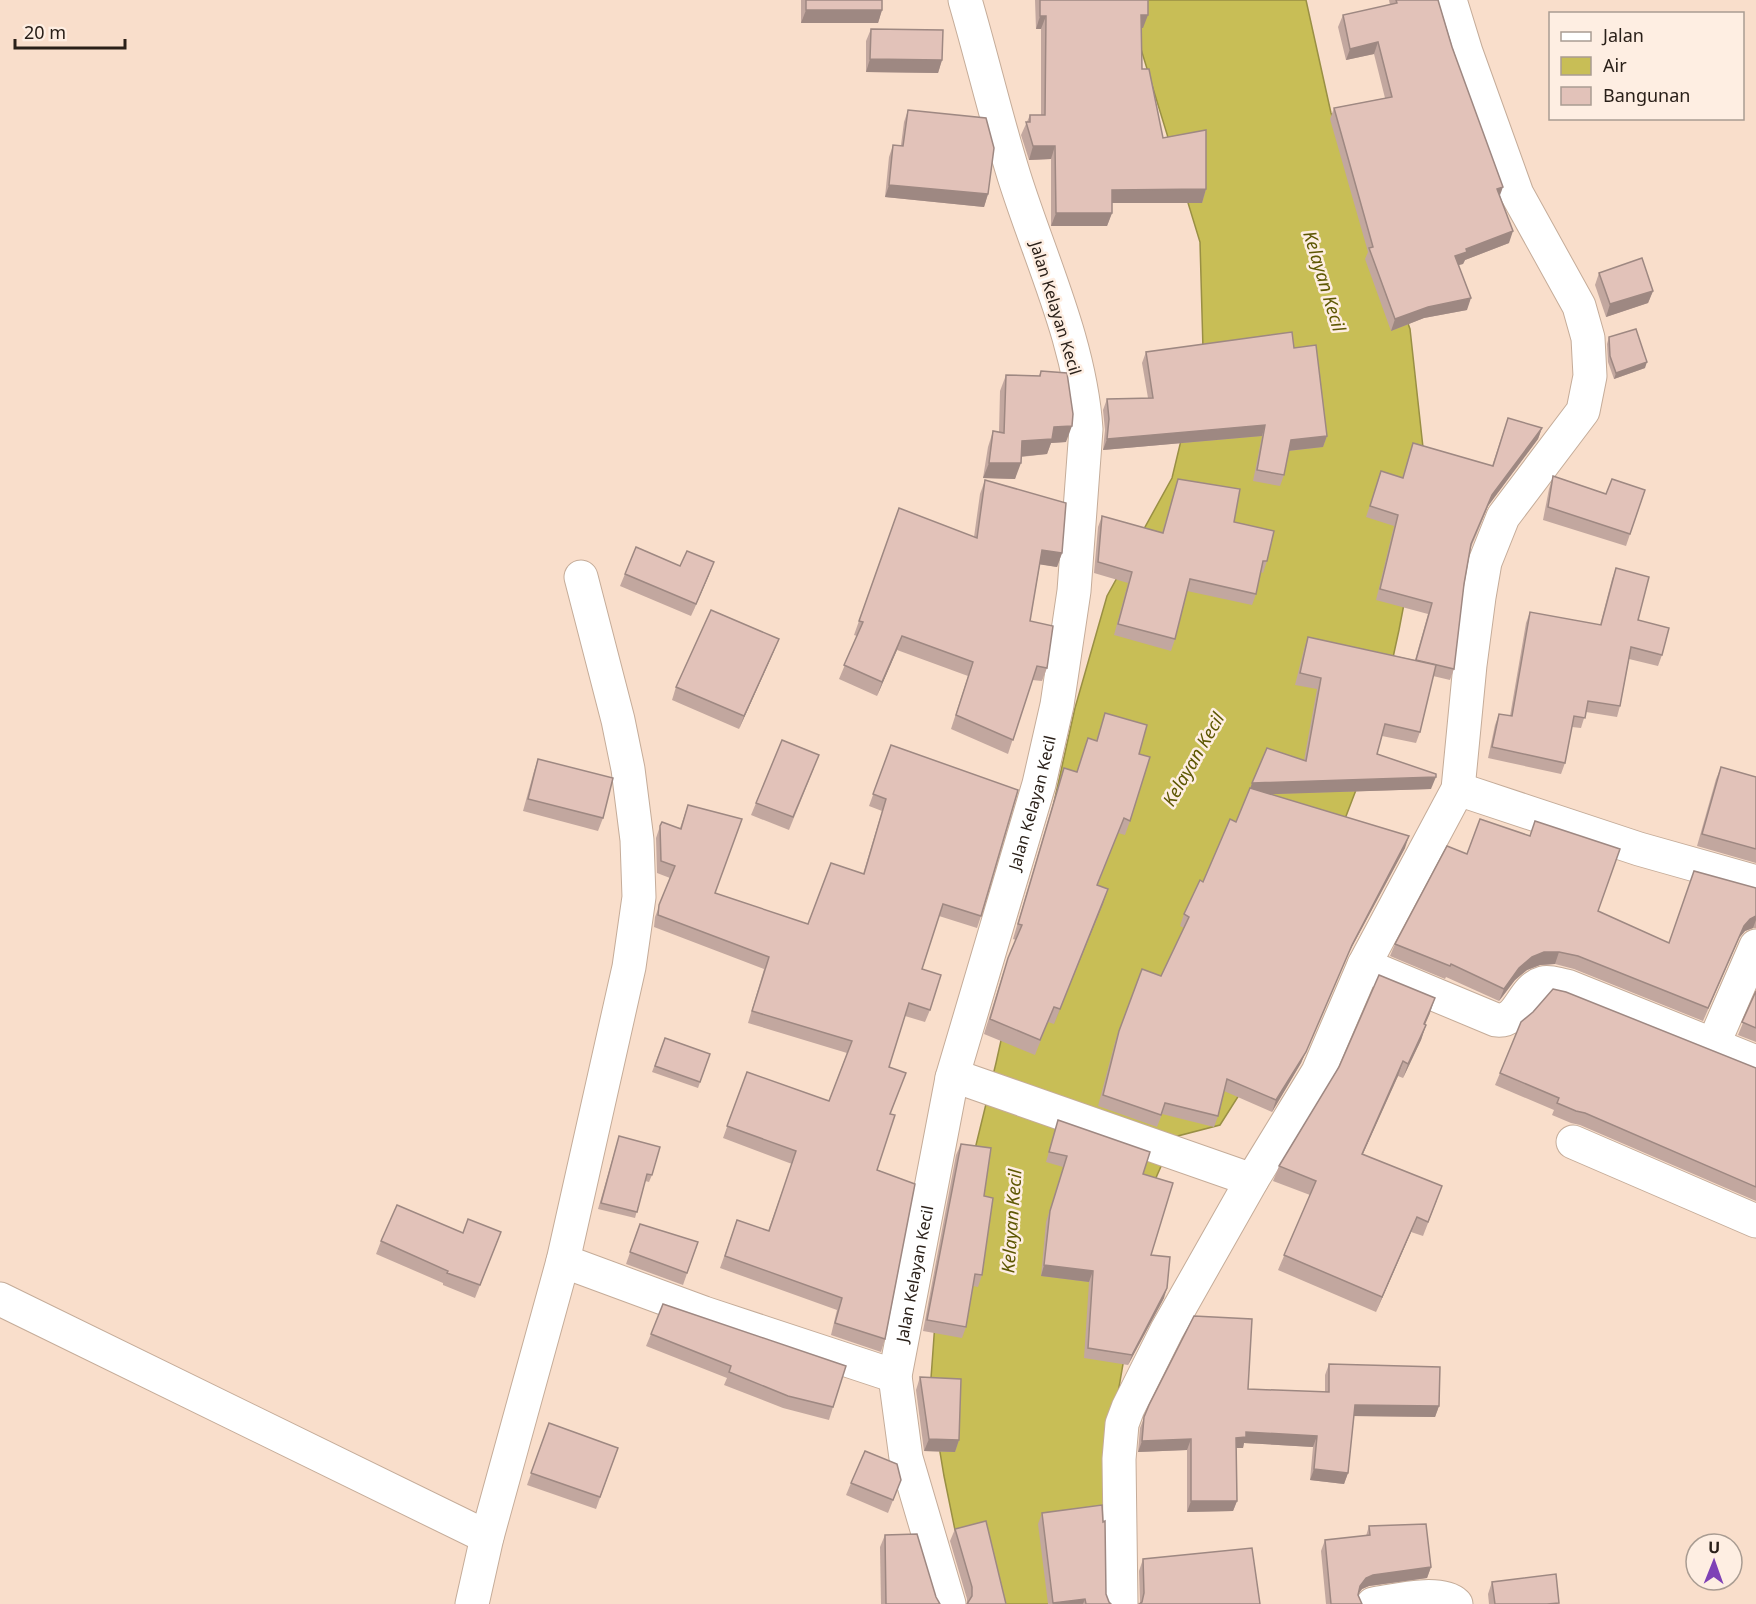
<svg xmlns="http://www.w3.org/2000/svg" width="1756" height="1604" viewBox="0 0 1756 1604" font-family="'Noto Sans',sans-serif">
  <style>
    .water { fill: #c8be56; stroke: #998f44; stroke-width: 1.5 }
    .lines { fill: none; stroke-linecap: round; stroke-linejoin: round }
    .street-casing { stroke: #c5ac99; stroke-width: 35 }
    .street { stroke: #fff; stroke-width: 33 }
    .wall { fill: #c2a79f }
    .shaded-wall { fill: #9e8882 }
    .building { fill: #e2c2b9; stroke: #9e8882; stroke-width: 1.5 }
    .labels { text-anchor: middle; dominant-baseline: central; stroke-width: 5; stroke-linejoin: round; paint-order: stroke }
    .street-label { font-size: 16px; fill: #2a2019; stroke: #feeee2 }
    .water-label { font-size: 18px; font-style: italic; fill: #5e5703; stroke: #feeee2 }
  </style>
  <rect width="100%" height="100%" fill="#f9decb"/>
  <path class="water" d="M1126 0H1306L1331 113 1410 329 1427 484 1399 630 1375 740 1241 1092 1220 1125 1174 1137 1155 1180 1115 1410V1604H970L944 1476 930 1392 936 1309 996 1063 1075 708 1107 596 1172 478 1203 349 1200 242Z"/>
  <g class="lines">
    <defs>
      <g id="street">
        <path d="M1458 789 1639 849 1756 882"/>
        <path d="M1364 965 1496 1020C1520 1023 1521 989 1543 983 1550 981 1559 985 1567 986L1756 1062"/>
        <path d="M1713 1045 1756 946"/>
        <path d="M952 1078 969 1081 1252 1180"/>
        <path d="M1573 1142 1756 1221"/>
        <path d="M563 1261 704 1313 895 1376"/>
        <path d="M0 1299 487 1537"/>
        <path d="M472 1604 487 1537 563 1261 629 967 639 897 637 840 628 769 618 720 581 577"/>
        <path id="s1" d="M949 1604 906 1458 895 1376 952 1078 1039 784 1057 705 1074 591 1086 429C1080 341 1040 259 1014 176 996 118 982 58 965 0"/>
        <path d="M1121 1604 1119 1459 1122 1424 1128 1408 1167 1330 1252 1180 1318 1072 1364 965 1458 789 1470 665 1479 597 1485 562 1503 517 1583 411 1590 376 1588 338 1579 306 1517 194 1466 52 1450 0"/>
        <path d="M1373 1604C1394 1601 1440 1589 1456 1604"/>
      </g>
    </defs>
    <use href="#street" class="street-casing"/>
    <use href="#street" class="street"/>
  </g>
  <g class="wall">
    <path d="M801 0H882V10L878 23H801Z"/>
    <path d="M1035 0H1148L1143 28H1141L1142 69 1163 138 1206 189 1202 203H1112V213L1107 226H1051V159L1029 160 1021 135 1030 115H1041V29H1036Z"/>
    <path d="M1389 0H1438L1499 197 1509 243 1465 260 1463 264 1458 265 1467 310 1424 318 1391 331 1365 259 1368 252 1330 119 1334 108 1385 98 1374 54 1346 60 1338 27 1343 15 1390 5Z"/>
    <path d="M871 29 942 60 938 73 866 72V41Z"/>
    <path d="M908 110 988 194 984 207 885 197 889 157 893 145H901L904 122Z"/>
    <path d="M1599 273 1653 291 1648 303 1606 317 1595 285Z"/>
    <path d="M1609 337 1645 368 1614 379 1608 362 1607 344Z"/>
    <path d="M1294 348 1327 436 1323 447 1289 451 1284 475 1280 486 1253 481 1262 436 1103 450 1105 430 1103 410 1107 399 1148 398 1142 363 1146 352Z"/>
    <path d="M1041 371 1066 442 1051 443 1047 454 1021 457 1015 479 983 478 988 447 993 431 999 432 1000 391 1006 375 1039 376Z"/>
    <path d="M1508 418 1542 428 1538 439 1488 506 1471 547 1464 584 1454 669 1450 680 1433 676 1420 732 1416 743 1382 736 1377 754 1431 789 1269 794 1405 848 1347 956 1301 1063 1272 1112 1224 1091 1218 1116 1214 1127 1162 1114 1157 1127 1098 1106 1115 1042 1142 969 1161 976 1184 928 1180 926 1184 914 1236 822 1267 748 1304 760 1317 689 1295 685 1304 649 1308 637 1415 660 1428 614 1376 600 1394 526 1366 517 1381 471 1402 478 1413 443 1492 466Z"/>
    <path d="M1553 476 1606 494 1645 490 1626 546 1543 520 1549 489Z"/>
    <path d="M1178 479 1234 522 1267 561 1263 573 1261 572 1256 594 1252 605 1187 591 1175 639 1171 651 1114 635 1128 583 1094 573 1098 527 1102 516 1162 533Z"/>
    <path d="M985 480 1062 553 1057 567 1040 564 1030 621 1047 668 1042 681 1032 680 1008 754 951 729 968 676 897 650 877 696 839 679 857 636 854 635 899 508 974 537 980 494Z"/>
    <path d="M636 547 680 566 709 575 691 616 620 586Z"/>
    <path d="M1616 568 1638 620 1662 655 1658 666 1629 659 1620 706 1617 717 1586 712 1581 728 1572 727 1565 763 1561 774 1488 758 1495 725 1499 714 1510 716 1526 623 1530 612 1600 625 1612 579Z"/>
    <path d="M774 651 739 729 672 700 676 687Z"/>
    <path d="M1105 713 1139 754 1130 821 1125 835 1118 833 1098 885 1103 904 1054 1024 1048 1022 1035 1055 984 1034 1003 973 1016 940 1013 939 1059 783 1064 768 1077 772 1088 738 1096 741Z"/>
    <path d="M891 745 981 916 977 928 939 916 922 969 930 1010 925 1022 905 1016 889 1067 891 1114 877 1170 885 1339 881 1352 831 1335 837 1310 720 1268 737 1220 768 1231 792 1164 723 1138 747 1072 829 1101 847 1053 748 1023 764 969 654 927 655 917 670 878 657 873 656 838 660 826 680 828 688 805 715 893 808 924 863 874 882 811 869 806Z"/>
    <path d="M538 759 603 818 598 831 523 811 534 771Z"/>
    <path d="M1721 767 1756 777V863L1697 846 1716 779Z"/>
    <path d="M814 768 789 830 751 815 756 803Z"/>
    <path d="M1467 854 1669 943 1756 888V928H1753L1745 931 1739 938 1703 1021 1574 969 1555 964 1540 965 1527 970 1515 980 1499 1001 1446 977 1445 979 1390 956 1395 944Z"/>
    <path d="M1756 991V1042L1738 1035Z"/>
    <path d="M1430 1013 1425 1025H1426L1421 1040 1403 1078 1398 1076 1363 1154 1437 1200 1423 1236 1411 1232 1376 1312 1278 1270 1310 1195 1273 1181 1279 1166Z"/>
    <path d="M665 1038 710 1054 698 1088 652 1072Z"/>
    <path d="M1753 1067 1756 1068V1201L1580 1125 1571 1123 1552 1115 1554 1110 1495 1085 1500 1073Z"/>
    <path d="M1058 1120 1143 1174 1151 1255 1164 1298 1128 1365 1084 1358 1089 1282 1041 1276 1046 1222 1063 1167 1046 1162Z"/>
    <path d="M619 1136 652 1175 649 1182 645 1181 635 1218 598 1209Z"/>
    <path d="M961 1144 984 1196 982 1275 978 1287 973 1286 966 1327 962 1338 923 1331 956 1155Z"/>
    <path d="M640 1224 698 1242 683 1285 626 1264Z"/>
    <path d="M501 1232 475 1298 443 1285V1283L376 1254 381 1241Z"/>
    <path d="M651 1334 833 1407 829 1420 783 1408 724 1385 727 1378 646 1346Z"/>
    <path d="M1329 1364 1439 1406 1435 1417 1354 1416 1348 1473 1344 1484 1310 1480 1313 1447 1244 1443 1243 1448H1236L1237 1501 1233 1511 1187 1512V1450L1138 1452 1140 1428 1149 1405 1248 1389 1325 1392V1375Z"/>
    <path d="M920 1377 959 1440 955 1452 924 1451 916 1390Z"/>
    <path d="M549 1423 618 1448 596 1509 527 1485Z"/>
    <path d="M901 1480 888 1513 846 1495 851 1483Z"/>
    <path d="M1042 1513 1106 1594 1109 1602 1111 1604H1048L1038 1524Z"/>
    <path d="M1369 1526 1431 1567 1427 1578 1369 1586 1362 1589 1359 1593 1358 1595 1362 1604H1326L1321 1551 1325 1540 1366 1536Z"/>
    <path d="M955 1529 1006 1604H967V1599L950 1541Z"/>
    <path d="M885 1535 940 1604H881L880 1547Z"/>
    <path d="M1143 1559 1260 1604 1140 1603 1139 1571Z"/>
    <path d="M1492 1582 1559 1604H1489L1488 1594Z"/>
  </g>
  <g class="shaded-wall">
    <path d="M806 10H882L878 23H801Z"/>
    <path d="M1141 15H1148L1143 28H1136Z"/>
    <path d="M1040 16H1046L1041 29H1036Z"/>
    <path d="M1378 42 1374 54 1346 60 1350 49Z"/>
    <path d="M870 59 942 60 938 73 866 72Z"/>
    <path d="M1033 146H1055L1051 159 1029 160Z"/>
    <path d="M889 185 988 194 984 207 885 197Z"/>
    <path d="M1503 187 1499 198 1497 189Z"/>
    <path d="M1206 189 1202 203H1107L1112 190Z"/>
    <path d="M1056 213H1112L1107 226H1051Z"/>
    <path d="M1513 231 1509 243 1465 260 1463 264 1451 267 1455 256 1466 249Z"/>
    <path d="M1653 291 1648 303 1606 317 1610 304Z"/>
    <path d="M1471 298 1467 310 1424 318 1391 331 1395 319 1428 307Z"/>
    <path d="M1647 362 1645 368 1614 379 1616 373Z"/>
    <path d="M1265 425 1262 436 1103 450 1107 439Z"/>
    <path d="M1072 426 1066 442 1051 443 1047 454 1016 457 1022 441 1054 427Z"/>
    <path d="M1542 428 1538 439 1488 506 1468 555 1492 495Z"/>
    <path d="M1327 436 1323 447 1287 451 1291 440Z"/>
    <path d="M989 463H1021L1015 479 983 478Z"/>
    <path d="M1042 550 1062 553 1057 567 1037 564Z"/>
    <path d="M714 562 709 575 691 616 696 604Z"/>
    <path d="M902 636 897 650 877 696 882 682Z"/>
    <path d="M779 639 774 651 739 729 744 716Z"/>
    <path d="M1436 777 1431 789 1248 795 1252 783Z"/>
    <path d="M1409 836 1405 848 1347 956 1301 1063 1272 1112 1276 1100 1352 945Z"/>
    <path d="M1108 889 1103 904 1054 1024Z"/>
    <path d="M1756 916V920L1753 928 1745 931 1739 938 1703 1021 1744 926 1750 919Z"/>
    <path d="M1544 952H1559L1555 964 1540 965 1527 970 1515 980 1499 1001 1504 989 1519 968 1532 957Z"/>
    <path d="M1435 998 1430 1013 1418 1039 1424 1024Z"/>
    <path d="M1426 1025 1421 1040 1403 1078 1408 1064Z"/>
    <path d="M1403 1061 1398 1076 1356 1169 1362 1154Z"/>
    <path d="M1417 1217 1411 1232 1376 1312 1382 1297Z"/>
    <path d="M1044 1265 1093 1271 1089 1282 1041 1276Z"/>
    <path d="M1167 1288 1164 1298 1128 1365 1132 1355Z"/>
    <path d="M1355 1405 1439 1406 1435 1417 1351 1416Z"/>
    <path d="M1246 1432 1317 1436 1313 1447 1244 1443 1243 1448H1232L1236 1438Z"/>
    <path d="M929 1439 959 1440 955 1452 924 1451Z"/>
    <path d="M1191 1439 1187 1450 1138 1452 1142 1441Z"/>
    <path d="M1314 1469 1348 1473 1344 1484 1310 1480Z"/>
    <path d="M1191 1501H1237L1233 1511 1187 1512Z"/>
    <path d="M1431 1567 1427 1578 1369 1586 1362 1589 1356 1597 1360 1586 1366 1578 1373 1575Z"/>
    <path d="M1085 1599 1083 1604H1053V1603Z"/>
  </g>
  <g class="building">
    <rect x="806" y="0" width="76" height="10"/>
    <path d="M1040 0H1148V15H1141L1142 69H1149L1163 138 1206 130V189L1112 190V213H1056L1055 146H1033L1026 122H1030V115H1045L1046 16H1040Z"/>
    <path d="M1396 0H1438L1452 47 1503 187 1497 189 1513 231 1466 249 1467 252 1455 256 1471 298 1428 307 1395 319 1369 248 1373 247 1334 108 1392 97 1378 42 1350 49 1343 15 1397 3Z"/>
    <path d="M871 29 943 30 942 60 870 59Z"/>
    <path d="M908 110 986 118 994 148 988 194 889 185 893 145 903 146Z"/>
    <path d="M1642 258 1653 291 1610 304 1599 273Z"/>
    <path d="M1636 329 1647 362 1616 373 1610 356 1609 337Z"/>
    <path d="M1292 332 1294 348 1316 345 1327 436 1291 440 1284 475 1257 470 1265 425 1107 439 1109 419 1107 399 1153 398 1146 352Z"/>
    <path d="M1041 371 1067 373 1073 414 1072 426 1054 427 1052 439 1022 441 1021 463H989L993 431 1004 433 1006 375 1040 376Z"/>
    <path d="M1508 418 1542 428 1492 495 1471 544 1464 584 1454 669 1416 660 1432 603 1380 589 1398 515 1370 506 1381 471 1403 478 1413 443 1493 466Z"/>
    <path d="M1553 476 1606 494 1612 479 1645 490 1630 534 1548 507Z"/>
    <path d="M1178 479 1240 489 1234 522 1274 531 1267 561H1263L1256 594 1190 579 1175 639 1118 624 1132 572 1098 562 1102 516 1163 533Z"/>
    <path d="M985 480 1066 503 1062 553 1042 550 1030 621 1053 626 1047 668 1037 666 1013 740 956 715 973 662 902 636 882 682 844 665 863 622 859 621 899 508 977 538Z"/>
    <path d="M636 547 680 566 687 551 714 562 696 604 625 574Z"/>
    <path d="M1616 568 1649 577 1638 620 1669 628 1662 655 1631 647 1620 706 1588 701 1585 718 1574 716 1565 763 1492 747 1499 714 1512 716 1530 612 1601 625Z"/>
    <path d="M711 610 779 639 744 716 676 687Z"/>
    <path d="M1308 637 1436 665 1420 732 1385 724 1377 754 1436 774V777L1252 783 1267 748 1306 761 1321 678 1300 673Z"/>
    <path d="M1105 713 1147 725 1139 754 1150 757 1130 821 1124 818 1097 885 1108 889 1060 1009 1054 1007 1040 1040 990 1019 1008 958 1022 925 1018 924 1064 768 1077 772 1088 738 1097 741Z"/>
    <path d="M782 740 819 755 793 817 756 803Z"/>
    <path d="M891 745 1018 790 981 916 943 904 922 969 941 975 930 1010 909 1003 889 1067 906 1073 890 1114 895 1115 877 1170 915 1184 885 1339 835 1323 842 1298 725 1256 737 1220 769 1231 796 1151 727 1126 747 1072 829 1101 852 1041 752 1011 769 957 658 915 659 905 675 866 661 861 660 826 662 822 681 829 688 805 742 819 715 893 808 924 831 863 864 874 886 799 873 794Z"/>
    <path d="M538 759 613 778 603 818 528 799Z"/>
    <path d="M1721 767 1756 777V849L1702 834Z"/>
    <path d="M1250 788 1409 836 1352 945 1306 1052 1276 1100 1227 1079 1218 1116 1165 1103 1161 1115 1103 1095 1119 1031 1142 969 1161 976 1189 917 1184 914 1200 880 1203 882 1230 819 1236 822Z"/>
    <path d="M1480 819 1530 836 1535 821 1620 849 1598 911 1669 943 1694 871 1756 888V916L1750 919 1744 926 1708 1008 1578 956 1559 952H1544L1532 957 1519 968 1504 989 1451 964 1450 966 1395 944 1447 846 1467 854Z"/>
    <path d="M1379 975 1435 998 1424 1024 1426 1025 1408 1064 1403 1061 1362 1154 1442 1186 1428 1222 1417 1217 1382 1297 1284 1255 1316 1181 1279 1166 1339 1067Z"/>
    <path d="M1553 989 1566 992 1756 1068V1187L1585 1113 1576 1111 1557 1103 1559 1098 1500 1073 1521 1022 1533 1012Z"/>
    <path d="M1756 991V1028L1742 1022Z"/>
    <path d="M665 1038 710 1054 700 1082 655 1066Z"/>
    <path d="M1058 1120 1150 1152 1143 1174 1173 1183 1151 1255 1170 1257 1167 1288 1132 1355 1088 1348 1093 1271 1044 1265 1050 1211 1067 1156 1049 1152Z"/>
    <path d="M619 1136 660 1147 652 1175 647 1174 637 1212 601 1203Z"/>
    <path d="M961 1144 991 1148 984 1196 993 1198 982 1275 975 1274 966 1327 927 1320Z"/>
    <path d="M397 1205 463 1233 468 1219 501 1232 480 1285 447 1273 448 1271 381 1241Z"/>
    <path d="M640 1224 698 1242 687 1273 630 1252Z"/>
    <path d="M663 1304 846 1366 833 1407 788 1396 729 1372 731 1366 651 1334Z"/>
    <path d="M1194 1316 1252 1319 1248 1389 1329 1392V1364L1440 1367 1439 1406 1355 1405 1348 1473 1314 1469 1317 1436 1246 1432V1437L1236 1438 1237 1501H1191V1439L1142 1441 1144 1417 1149 1405Z"/>
    <path d="M920 1377 961 1379 959 1440 929 1439Z"/>
    <path d="M549 1423 618 1448 600 1497 531 1473Z"/>
    <path d="M865 1451 897 1464 901 1480 893 1500 851 1483Z"/>
    <path d="M1102 1505 1103 1522 1105 1521 1106 1594 1109 1602 1111 1604H1086L1085 1599 1053 1603 1042 1513Z"/>
    <path d="M986 1521 1006 1604H967L972 1596V1587L955 1529Z"/>
    <path d="M1426 1524 1431 1567 1373 1575 1366 1578 1360 1586 1358 1595 1362 1604H1331L1325 1540 1370 1535 1369 1526Z"/>
    <path d="M917 1534 936 1597 940 1604H886L885 1535Z"/>
    <path d="M1252 1548 1260 1604H1139L1142 1602 1144 1593 1143 1559Z"/>
    <path d="M1556 1574 1559 1603 1547 1604H1495L1492 1582Z"/>
  </g>
  <g class="labels">
    <g class="street-label">
      <text transform="translate(1056 308) rotate(73)">Jalan Kelayan Kecil</text>
      <text stroke="none"><textPath href="#s1" startOffset="825">Jalan Kelayan Kecil</textPath></text>
      <text stroke="none"><textPath href="#s1" startOffset="339">Jalan Kelayan Kecil</textPath></text>
    </g>
    <g class="water-label">
      <text transform="translate(1325 281) rotate(73)">Kelayan Kecil</text>
      <text transform="translate(1193 759) rotate(-60)">Kelayan Kecil</text>
      <text transform="translate(1011 1221) rotate(-86)">Kelayan Kecil</text>
    </g>
  </g>
  <rect x="1549" y="12" width="195" height="108" fill="#feeee2" stroke="#a99c92" stroke-width="1.5"/>
  <rect x="1561" y="32" width="30" height="9" fill="#ffffff" stroke="#a99c92" stroke-width="1.5"/>
  <text x="1603" y="42" font-size="18" fill="#2a2019">Jalan</text>
  <rect x="1561" y="57" width="30" height="18" fill="#c8be56" stroke="#a99c92" stroke-width="1.5"/>
  <text x="1603" y="72" font-size="18" fill="#2a2019">Air</text>
  <rect x="1561" y="87" width="30" height="18" fill="#e2c2b9" stroke="#a99c92" stroke-width="1.5"/>
  <text x="1603" y="102" font-size="18" fill="#2a2019">Bangunan</text>
  <g transform="translate(1714 1562) rotate(1)"><circle r="28" fill="#feeee2" stroke="#a99c92" stroke-width="1.5"/>
  <path d="M0-4.5L10 22L0 15L-10 22Z" fill="#7e41b6"/>
  <text y="-9" font-size="16" font-weight="bold" text-anchor="middle" fill="#2a2019">U</text>
  </g>
  <path d="M15 39v9h110v-9" fill="none" stroke="#2a2019" stroke-width="3"/>
  <text x="24" y="39" font-size="18" fill="#2a2019" stroke="#feeee2" stroke-width="4.5" paint-order="stroke">20 m</text>
</svg>
